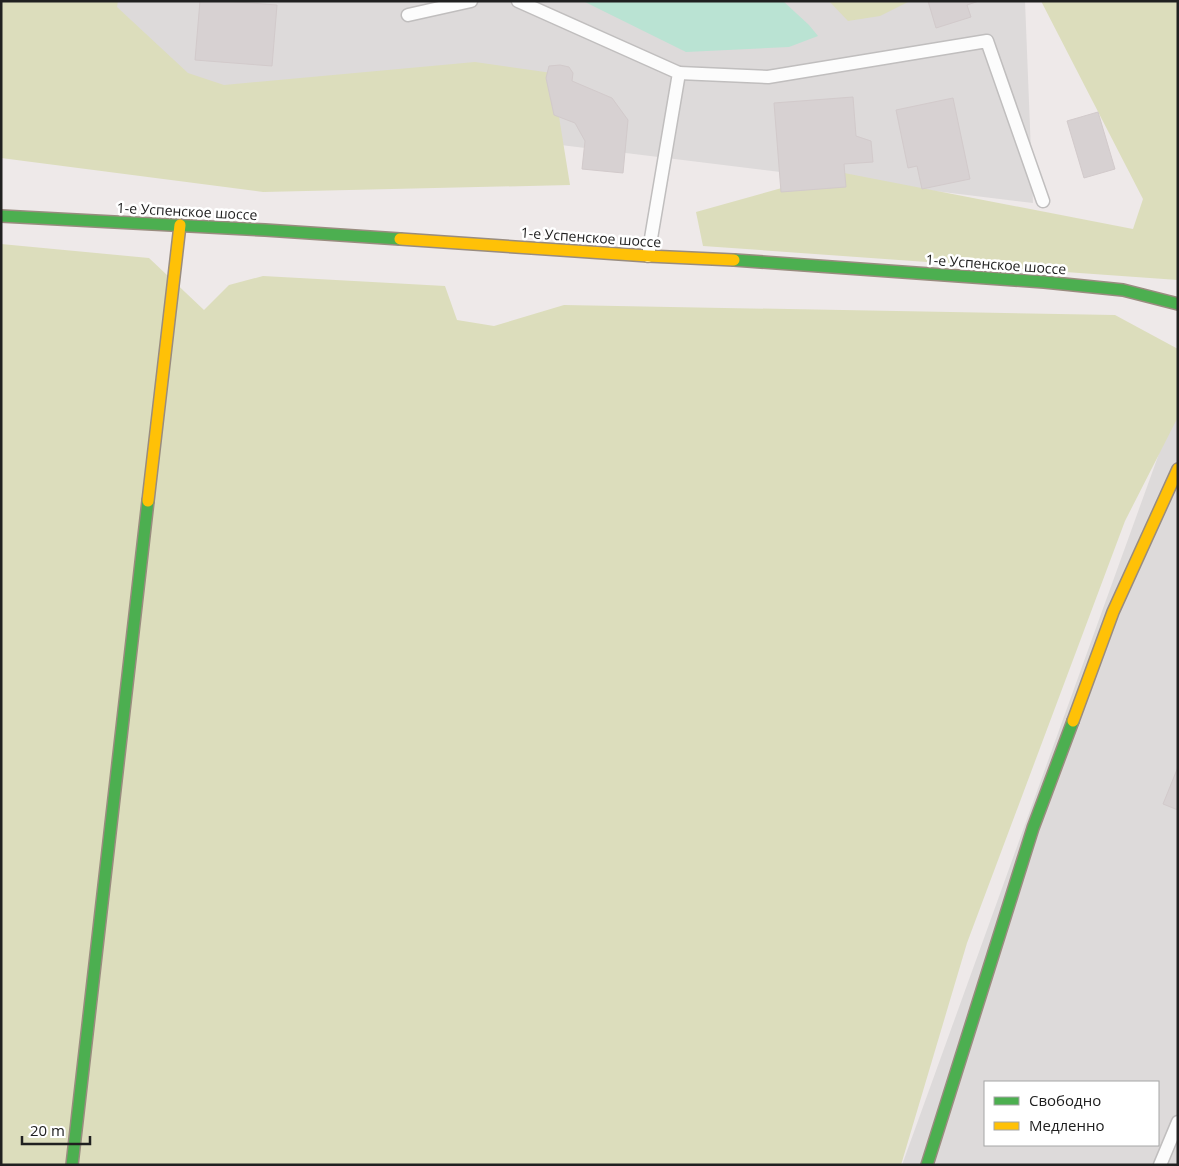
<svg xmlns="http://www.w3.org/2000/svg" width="1179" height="1166" viewBox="0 0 1179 1166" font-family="'Open Sans',sans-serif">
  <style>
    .residential { fill: #dddada; fill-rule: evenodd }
    .forest { fill: #dcddbc }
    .water { fill: #bae3d3 }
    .building { fill: #d7d1d2; stroke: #d2cacb }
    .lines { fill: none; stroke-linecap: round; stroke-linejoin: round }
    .lane-casing { stroke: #c0bebe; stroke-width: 15 }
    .fast-casing { stroke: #998c7f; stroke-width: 14 }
    .slow-casing { stroke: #998c7f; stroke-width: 14 }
    .lane { stroke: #fcfcfc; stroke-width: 12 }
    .fast { stroke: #4caf50; stroke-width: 11 }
    .slow { stroke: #ffc107; stroke-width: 11 }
    .labels { text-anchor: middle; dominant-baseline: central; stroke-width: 5; stroke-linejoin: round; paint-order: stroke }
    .street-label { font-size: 14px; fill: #202020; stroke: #fff }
  </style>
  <rect width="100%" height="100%" fill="#eee9e9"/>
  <g class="residential">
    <path d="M1 1H1025L1033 203 121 91Z"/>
    <path d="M1178 401V1165H902ZM985 1082H1158V1145H985Z"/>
  </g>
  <g class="forest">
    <path d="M1 1H118L117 7 188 73 224 85 475 62 552 73 570 185 263 192 1 158Z"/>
    <path d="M829 1H910L880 16 848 21Z"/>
    <path d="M1041 1H1178V280L703 246 696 212 839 172 1133 229 1143 199Z"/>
    <path d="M1 244 149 258 204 310 229 285 263 276 445 286 457 320 494 326 564 305 1115 315 1178 349V417L1125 521 967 943 901 1165H1Z"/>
  </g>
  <path class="water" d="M583 1H783L809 25 818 36 789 47 686 52Z"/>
  <g class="building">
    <path d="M200 1H224L277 5 272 66 195 60Z"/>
    <path d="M928 1H979L967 5 971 17 936 28Z"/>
    <path d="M560 65 569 67 573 73 572 81 612 98 628 120 623 173 582 169 585 141 575 123 554 115 546 78 549 66Z"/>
    <path d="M853 97 856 136 871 141 873 162 844 164 846 187 781 192 774 103Z"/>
    <path d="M953 98 970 179 922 189 917 166 908 168 896 110Z"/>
    <path d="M1098 112 1115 169 1084 178 1067 121Z"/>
    <path d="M1178 767V810L1163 804Z"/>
  </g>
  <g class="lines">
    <defs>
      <g id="lane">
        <path d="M518 1 679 73 648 256"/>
        <path d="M408 15 471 1"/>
        <path d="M679 73 768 77 987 41 1043 201"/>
        <path d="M1160 1165 1178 1122"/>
      </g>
      <g id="fast">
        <path d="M1 216 265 230 400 239"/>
        <path d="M734 260 1044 282 1123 290 1178 304"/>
        <path d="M72 1165 148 501"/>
        <path d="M927 1165 1033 828 1073 721"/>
      </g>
      <g id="slow">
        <path d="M400 239 648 256 734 260"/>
        <path d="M148 501 180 225"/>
        <path d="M1073 721 1113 612 1178 469"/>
      </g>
    </defs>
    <use href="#lane" class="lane-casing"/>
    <use href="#fast" class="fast-casing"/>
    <use href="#slow" class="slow-casing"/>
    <use href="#lane" class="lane"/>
    <use href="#fast" class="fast"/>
    <use href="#slow" class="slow"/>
  </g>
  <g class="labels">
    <g class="street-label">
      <text transform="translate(187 211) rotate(3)">1-е Успенское шоссе</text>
      <text transform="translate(591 237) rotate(4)">1-е Успенское шоссе</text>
      <text transform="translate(996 264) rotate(4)">1-е Успенское шоссе</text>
    </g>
  </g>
  <rect width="1179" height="1166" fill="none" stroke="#202020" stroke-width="5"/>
  <rect x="984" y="1081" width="175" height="65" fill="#ffffff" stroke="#a6a6a6"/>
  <rect x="994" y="1097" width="25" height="8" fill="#4caf50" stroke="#a6a6a6"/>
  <text x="1029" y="1106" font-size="15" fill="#202020">Свободно</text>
  <rect x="994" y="1122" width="25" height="8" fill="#ffc107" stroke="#a6a6a6"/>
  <text x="1029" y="1131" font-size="15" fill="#202020">Медленно</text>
  <path d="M22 1136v8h68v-8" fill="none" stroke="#202020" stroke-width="2.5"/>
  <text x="30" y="1136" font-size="15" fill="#202020" stroke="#ffffff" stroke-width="4" paint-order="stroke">20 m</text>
</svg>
